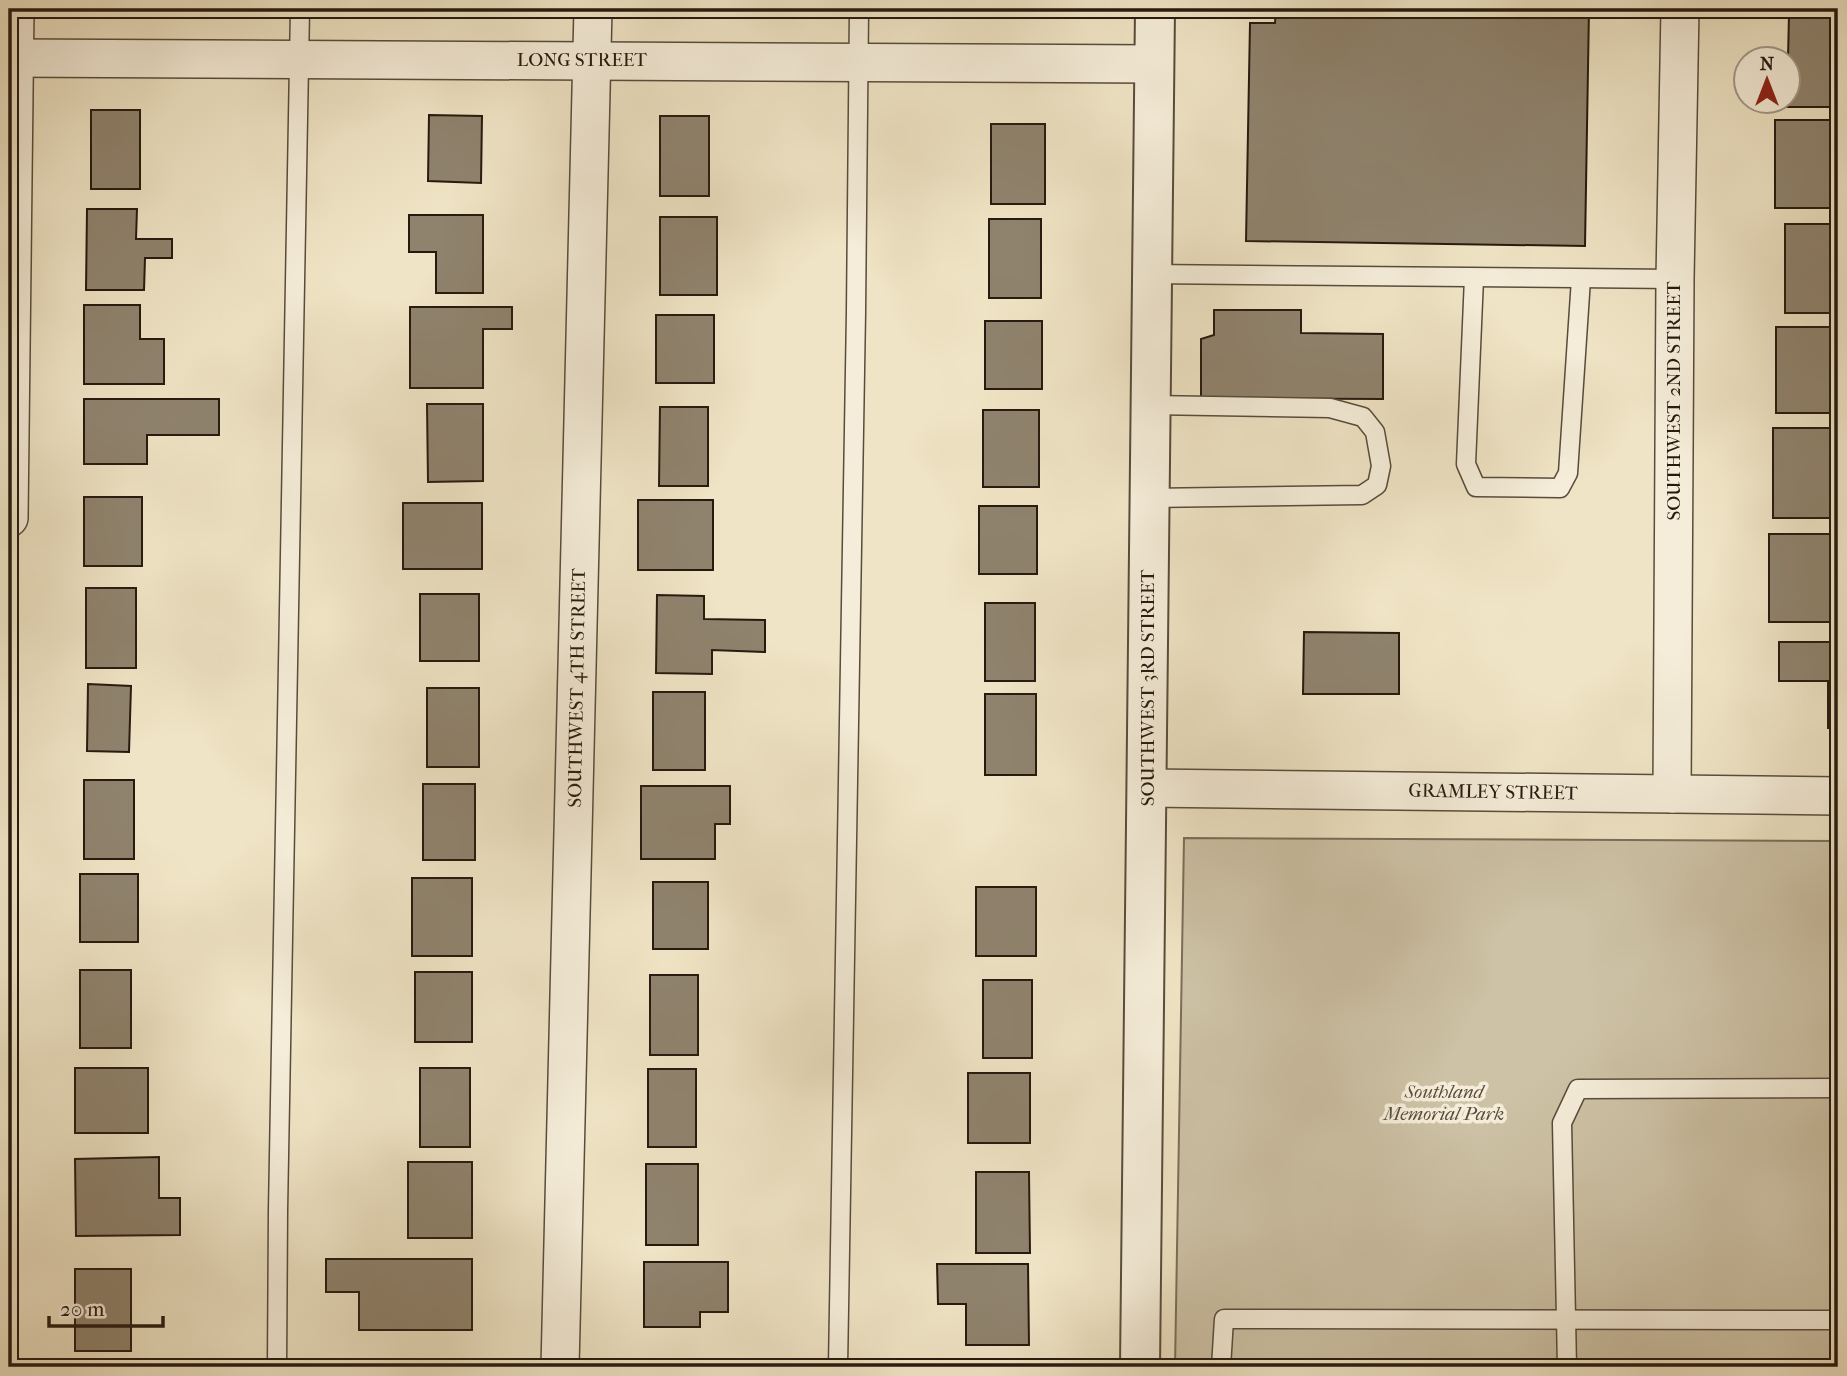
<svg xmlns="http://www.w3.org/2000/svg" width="1847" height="1376" viewBox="0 0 1847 1376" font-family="'IM FELL French Canon',serif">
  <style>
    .green { fill: #cdc2a6; stroke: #7a6e5a; stroke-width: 2 }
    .building { fill: #8f836e; stroke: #261a0f; stroke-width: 2 }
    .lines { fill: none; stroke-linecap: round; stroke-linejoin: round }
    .service-casing { stroke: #584c3c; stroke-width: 21 }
    .minor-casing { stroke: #584c3c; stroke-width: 40 }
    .tertiary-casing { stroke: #584c3c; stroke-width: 42 }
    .service { stroke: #f5edd9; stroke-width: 18 }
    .minor { stroke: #f5edd9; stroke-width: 37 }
    .tertiary { stroke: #f5edd9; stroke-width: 38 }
    .labels { text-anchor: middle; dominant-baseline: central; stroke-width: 7; stroke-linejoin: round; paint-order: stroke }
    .street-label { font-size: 19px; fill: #261a0f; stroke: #f5edd9 }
    .park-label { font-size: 19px; font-style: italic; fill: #584c3c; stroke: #f5edd9 }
  </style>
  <rect width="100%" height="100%" fill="#efe4c5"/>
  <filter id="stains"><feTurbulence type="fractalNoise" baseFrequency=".00286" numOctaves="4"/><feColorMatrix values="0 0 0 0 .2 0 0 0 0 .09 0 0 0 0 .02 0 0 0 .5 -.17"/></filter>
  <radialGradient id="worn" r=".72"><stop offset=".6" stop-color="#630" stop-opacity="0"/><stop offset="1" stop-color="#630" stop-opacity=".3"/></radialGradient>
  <path class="green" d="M1184 838 1838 841V1367H1175Z"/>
  <g class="building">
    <path d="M1276 9H1589L1585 246 1246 241 1250 23H1275Z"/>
    <path d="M1789 15H1838V107H1775V102H1787Z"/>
    <rect x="91" y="110" width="49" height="79"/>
    <path d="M429 115 482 116 481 183 428 181Z"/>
    <rect x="660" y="116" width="49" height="80"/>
    <rect x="1775" y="120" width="63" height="88"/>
    <rect x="991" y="124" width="54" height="80"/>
    <path d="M87 209H137L136 239H172V258H145L144 290H86Z"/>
    <path d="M409 215H483V293H436V252H409Z"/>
    <rect x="660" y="217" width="57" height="78"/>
    <rect x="989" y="219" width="52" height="79"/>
    <rect x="1785" y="224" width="53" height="89"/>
    <path d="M84 305H140V339H164V384H84Z"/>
    <path d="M410 307H512V329H483V388H410Z"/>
    <path d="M1214 310H1301V333L1383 334V399L1201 398V339L1214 335Z"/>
    <rect x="656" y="315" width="58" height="68"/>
    <rect x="985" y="321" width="57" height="68"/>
    <rect x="1776" y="327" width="62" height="86"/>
    <path d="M84 399H219V435H147V464H84Z"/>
    <path d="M427 404H483V481L428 482Z"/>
    <path d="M660 407H708V486H659Z"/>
    <rect x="983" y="410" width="56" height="77"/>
    <rect x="1773" y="428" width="65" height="90"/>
    <rect x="84" y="497" width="58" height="69"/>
    <rect x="638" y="500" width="75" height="70"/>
    <rect x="403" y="503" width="79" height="66"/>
    <rect x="979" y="506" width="58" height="68"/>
    <rect x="1769" y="534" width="69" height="88"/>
    <rect x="86" y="588" width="50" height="80"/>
    <rect x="420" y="594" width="59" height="67"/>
    <path d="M657 595 704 596V619L765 620V652L712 650V674L656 673Z"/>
    <rect x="985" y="603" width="50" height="78"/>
    <path d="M1304 632 1399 633V694H1303Z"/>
    <path d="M1779 642H1838V728H1828V681H1779Z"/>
    <path d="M88 684 131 686 129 752 87 751Z"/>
    <rect x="427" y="688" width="52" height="79"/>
    <rect x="653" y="692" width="52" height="78"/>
    <rect x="985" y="694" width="51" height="81"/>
    <rect x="84" y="780" width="50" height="79"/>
    <rect x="423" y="784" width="52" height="76"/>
    <path d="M641 786H730V824H715V859H641Z"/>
    <rect x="80" y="874" width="58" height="68"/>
    <rect x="412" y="878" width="60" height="78"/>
    <rect x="653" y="882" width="55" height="67"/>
    <rect x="976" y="887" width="60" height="69"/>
    <rect x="80" y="970" width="51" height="78"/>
    <rect x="415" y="972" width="57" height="70"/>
    <rect x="650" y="975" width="48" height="80"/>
    <rect x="983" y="980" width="49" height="78"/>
    <rect x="75" y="1068" width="73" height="65"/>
    <rect x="420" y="1068" width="50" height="79"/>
    <rect x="648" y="1069" width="48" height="78"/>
    <rect x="968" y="1073" width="62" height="70"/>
    <path d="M159 1157V1198H180V1235L76 1236 75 1159Z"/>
    <rect x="408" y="1162" width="64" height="76"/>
    <rect x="646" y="1164" width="52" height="81"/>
    <path d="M976 1172H1029L1030 1253H976Z"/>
    <path d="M326 1259H472V1330H359V1292H326Z"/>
    <path d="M644 1262H728V1312H700V1327H644Z"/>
    <path d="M937 1264H1028L1029 1345H966V1304H938Z"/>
    <rect x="75" y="1269" width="56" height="82"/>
  </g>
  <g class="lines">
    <defs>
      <g id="service">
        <path d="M1150 274 1675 279"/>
        <path d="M1474 278 1466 464 1476 487 1560 488 1568 473 1581 279"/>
        <path d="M1149 498 1362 495 1377 485 1381 466 1375 432 1363 417 1330 408 1150 405"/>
        <path d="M277 1367 278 1211 300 9"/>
        <path d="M838 1367 856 312 859 9"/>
        <path d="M1221 1367 1224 1319 1838 1320"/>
        <path d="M1567 1367 1562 1123 1578 1089 1838 1088"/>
      </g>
      <g id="minor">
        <path d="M9 58 1154 64"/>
        <path d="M9 518 15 9"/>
        <path d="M1147 788 1838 796"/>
        <path d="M1672 794 1675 279 1680 9"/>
        <path d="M560 1367 593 9"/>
      </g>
      <path id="tertiary" d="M1140 1367 1155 9"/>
    </defs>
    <use href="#service" class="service-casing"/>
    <use href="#minor" class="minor-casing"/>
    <use href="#tertiary" class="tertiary-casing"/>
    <use href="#service" class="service"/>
    <use href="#minor" class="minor"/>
    <use href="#tertiary" class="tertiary"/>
  </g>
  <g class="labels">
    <g class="street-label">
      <text x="582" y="60">LONG STREET</text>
      <text transform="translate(1674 401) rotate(-90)">SOUTHWEST 2ND STREET</text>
      <text transform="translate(577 688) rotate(-89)">SOUTHWEST 4TH STREET</text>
      <text transform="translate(1148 688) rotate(-90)">SOUTHWEST 3RD STREET</text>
      <text transform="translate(1493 792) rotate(1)">GRAMLEY STREET</text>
    </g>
    <g class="park-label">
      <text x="1444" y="1092">Southland<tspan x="1444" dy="22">Memorial Park</tspan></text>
    </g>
  </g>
  <rect width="1847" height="1376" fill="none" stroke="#efe4c5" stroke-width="35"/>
  <rect x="10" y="10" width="1826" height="1355" fill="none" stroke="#261a0f" stroke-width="3.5"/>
  <rect x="18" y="18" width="1812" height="1341" fill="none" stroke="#261a0f" stroke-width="2"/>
  <g transform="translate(1767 80)"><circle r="33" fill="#f5edd9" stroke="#a29988" stroke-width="2"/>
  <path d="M0-5L12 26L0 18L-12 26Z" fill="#8f2418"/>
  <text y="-10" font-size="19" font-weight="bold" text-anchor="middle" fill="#261a0f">N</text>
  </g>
  <path d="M49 1316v10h114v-10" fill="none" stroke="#261a0f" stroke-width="3.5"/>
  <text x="60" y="1316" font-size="21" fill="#261a0f" stroke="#f5edd9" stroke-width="5" paint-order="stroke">20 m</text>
  <rect width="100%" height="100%" filter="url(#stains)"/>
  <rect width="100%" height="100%" fill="url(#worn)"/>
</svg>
